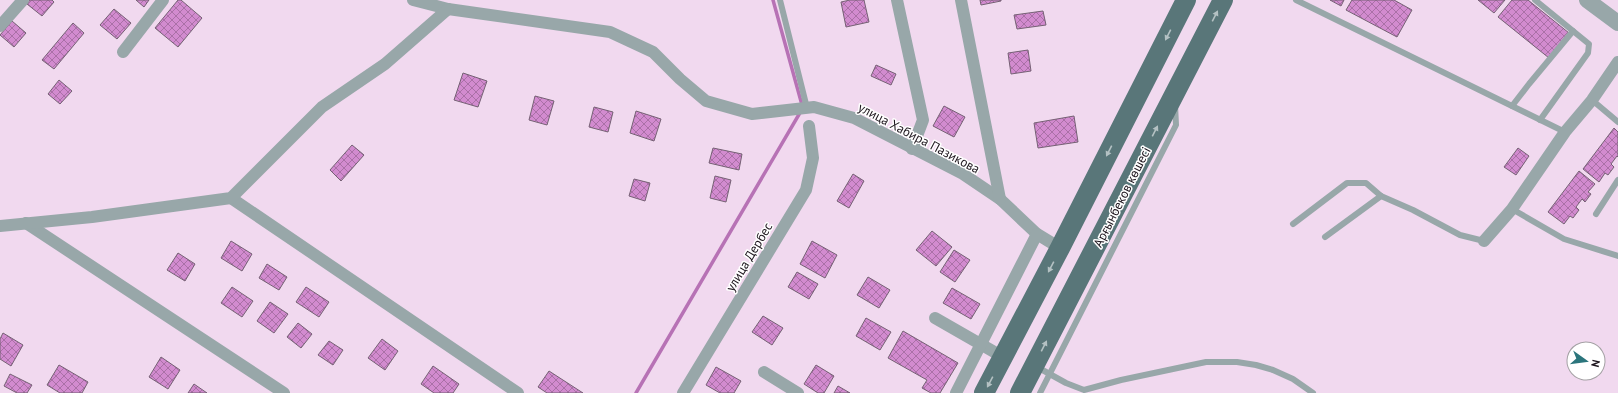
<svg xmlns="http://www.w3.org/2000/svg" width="1618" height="393" viewBox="0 0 1618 393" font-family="'PT Sans',sans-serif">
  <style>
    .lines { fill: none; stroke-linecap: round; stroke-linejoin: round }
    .stream { stroke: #b772b5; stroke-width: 3.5 }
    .building { fill: url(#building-cross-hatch); stroke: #756174 }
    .service { stroke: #98a7a9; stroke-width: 6 }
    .minor { stroke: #98a7a9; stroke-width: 12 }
    .tertiary { stroke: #98a7a9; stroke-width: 16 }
    .primary { stroke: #597679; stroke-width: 20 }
    .oneway { fill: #b4c1c3 }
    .labels { text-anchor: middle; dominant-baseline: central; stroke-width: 3; stroke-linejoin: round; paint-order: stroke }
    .street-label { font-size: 13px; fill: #1c141c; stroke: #fff }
  </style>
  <defs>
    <pattern id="building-cross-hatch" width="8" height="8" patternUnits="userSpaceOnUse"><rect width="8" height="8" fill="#d28bcf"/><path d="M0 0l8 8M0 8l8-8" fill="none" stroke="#aa70a7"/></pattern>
  </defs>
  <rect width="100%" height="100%" fill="#f1d9ef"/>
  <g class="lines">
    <g class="stream">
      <path d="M773 0 802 105"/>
      <path d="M636 393 801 111"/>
    </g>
  </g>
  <g class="building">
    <path d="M30 0H52L54 2 42 16 27 4Z"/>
    <path d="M136 0H149L144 7Z"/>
    <path d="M178 0H181L202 18 178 47 155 28Z"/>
    <path d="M850 0H864L869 22 846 27 841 2Z"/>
    <path d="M980 0H1001V1L981 5Z"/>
    <path d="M1330 0H1344L1341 6Z"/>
    <path d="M1352 0H1394L1412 10 1397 37 1346 10Z"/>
    <path d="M1478 0H1505L1494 13Z"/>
    <path d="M1512 0H1528L1569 33 1549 58 1498 17Z"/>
    <path d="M114 9 131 23 117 39 100 25Z"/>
    <path d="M1043 11 1046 25 1017 29 1014 15Z"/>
    <path d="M12 21 26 33 14 47 0 35Z"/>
    <path d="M73 23 84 33 54 69 42 60Z"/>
    <path d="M1028 50 1031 71 1011 74 1008 53Z"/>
    <path d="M876 65 896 74 891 85 871 76Z"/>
    <path d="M463 73 487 81 478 107 454 100Z"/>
    <path d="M59 80 72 91 60 104 48 94Z"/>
    <path d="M535 96 554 101 547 125 529 120Z"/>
    <path d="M944 106 965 117 954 137 933 126Z"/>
    <path d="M594 107 613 112 608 132 589 127Z"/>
    <path d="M636 111 661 119 654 141 630 133Z"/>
    <path d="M1074 116 1078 142 1038 148 1034 123Z"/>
    <path d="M1614 128 1618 132V157L1617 156 1611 164 1614 167 1608 175 1605 173 1599 182 1583 169Z"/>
    <path d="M352 145 364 155 341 181 330 170Z"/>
    <path d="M713 148 742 154 739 170 709 163Z"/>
    <path d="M1518 148 1529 156 1516 175 1504 167Z"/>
    <path d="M1579 171 1595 184 1588 192 1591 194 1585 202 1582 199 1576 207 1579 210 1573 218 1570 216 1564 224 1548 212Z"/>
    <path d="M853 174 864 181 849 208 837 201Z"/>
    <path d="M715 176 731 180 726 202 710 198Z"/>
    <path d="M634 179 650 183 645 201 629 196Z"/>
    <path d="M932 231 952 247 936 266 916 250Z"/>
    <path d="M231 241 252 254 242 271 221 258Z"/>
    <path d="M812 241 837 255 825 278 800 264Z"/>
    <path d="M954 250 970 260 955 282 940 272Z"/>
    <path d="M178 253 195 264 185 281 167 270Z"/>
    <path d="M267 264 287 277 279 290 259 278Z"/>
    <path d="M797 272 818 284 809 299 788 287Z"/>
    <path d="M868 277 890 290 879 308 857 295Z"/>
    <path d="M232 287 253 301 242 317 221 303Z"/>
    <path d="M306 287 329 302 319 317 296 302Z"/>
    <path d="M952 288 980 304 971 319 943 303Z"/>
    <path d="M270 302 288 314 274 333 257 321Z"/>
    <path d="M763 316 783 328 772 345 752 332Z"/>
    <path d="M866 318 891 332 880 350 856 336Z"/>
    <path d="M298 323 312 334 301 348 287 337Z"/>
    <path d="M903 331 958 363 940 393H931L922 388 927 380 888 358Z"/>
    <path d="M3 333 23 345 11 366 0 359V339Z"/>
    <path d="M382 339 398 351 385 370 368 358Z"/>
    <path d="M329 341 343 350 333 365 318 355Z"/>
    <path d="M161 357 180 370 168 389 149 377Z"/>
    <path d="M59 365 88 382 82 393H60L47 385Z"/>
    <path d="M816 365 834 376 824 393H818L804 384Z"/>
    <path d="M433 366 459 384 453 393H434L421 384Z"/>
    <path d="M716 367 741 381 734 393H720L706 385Z"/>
    <path d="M549 371 583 393H547L538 387Z"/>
    <path d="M10 374 32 385 27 393H17L4 386Z"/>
    <path d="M194 384 207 393H188Z"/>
    <path d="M838 386 850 393H834Z"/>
  </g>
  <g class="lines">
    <g class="service">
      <path d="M780 0 807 108"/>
      <path d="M1296 0 1565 132"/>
      <path d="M1535 0 1589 44 1588 53 1540 120"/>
      <path d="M1592 100 1618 122"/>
      <path d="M1512 106 1529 84 1573 31"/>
      <path d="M1512 209 1564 239 1618 256"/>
      <path d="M1596 214 1618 180"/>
      <path d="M1293 224 1347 183H1366L1381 196 1413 210 1460 235 1484 241"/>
      <path d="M1325 237 1381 196"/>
      <path d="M1037 367 1066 383 1084 390 1121 380 1206 362H1237L1256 365 1273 370 1293 379 1313 393"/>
      <path d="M1040 393 1176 125 1175 105"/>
    </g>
    <g class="minor">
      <path d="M413 0 448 9 610 32 653 52 680 79 706 101 752 114 814 107 854 118 963 174 1000 199 1037 234 1060 248"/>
      <path d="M897 0 923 120 912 149"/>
      <path d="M961 0 1000 199"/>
      <path d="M0 26 23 0"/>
      <path d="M123 52 163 0"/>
      <path d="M231 198 518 393"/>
      <path d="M26 223 284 393"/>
      <path d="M0 226 92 217 231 198 322 107 385 64 448 9"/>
      <path d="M1484 241 1512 209 1565 132 1592 100 1618 62"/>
      <path d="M935 318 1003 357"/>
      <path d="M764 372 798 393"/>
      <path d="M683 393 806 190 813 158 809 126"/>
      <path d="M956 393 1037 234"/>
    </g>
    <path class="tertiary" d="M1587 0 1618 23"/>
    <g class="primary">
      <path d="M984 393 1060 248 1186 0"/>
      <path d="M1020 393 1223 0"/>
    </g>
  </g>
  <defs><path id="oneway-solid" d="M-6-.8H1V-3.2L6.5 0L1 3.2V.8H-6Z"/></defs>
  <g class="oneway">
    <use href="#oneway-solid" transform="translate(1215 16) rotate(-63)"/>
    <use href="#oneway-solid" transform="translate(1168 35) rotate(117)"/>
    <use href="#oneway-solid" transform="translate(1155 131) rotate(-63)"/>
    <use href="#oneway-solid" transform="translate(1109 151) rotate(117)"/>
    <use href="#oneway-solid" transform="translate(1051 267) rotate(118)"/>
    <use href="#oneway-solid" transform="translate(1044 346) rotate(-63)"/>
    <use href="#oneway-solid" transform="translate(990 382) rotate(118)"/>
  </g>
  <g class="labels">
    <g class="street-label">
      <text transform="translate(919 138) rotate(28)">улица Хабира Пазикова</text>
      <text transform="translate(1122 197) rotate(-63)">Арғынбеков көшесі</text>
      <text transform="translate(749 257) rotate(-59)">улица Дербес</text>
    </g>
  </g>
  <g transform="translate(1586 361) rotate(104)"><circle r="19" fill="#ffffff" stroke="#a4a1a4"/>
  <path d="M0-3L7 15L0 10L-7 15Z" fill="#2b757c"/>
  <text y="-6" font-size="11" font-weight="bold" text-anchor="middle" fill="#1c141c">N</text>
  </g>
</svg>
